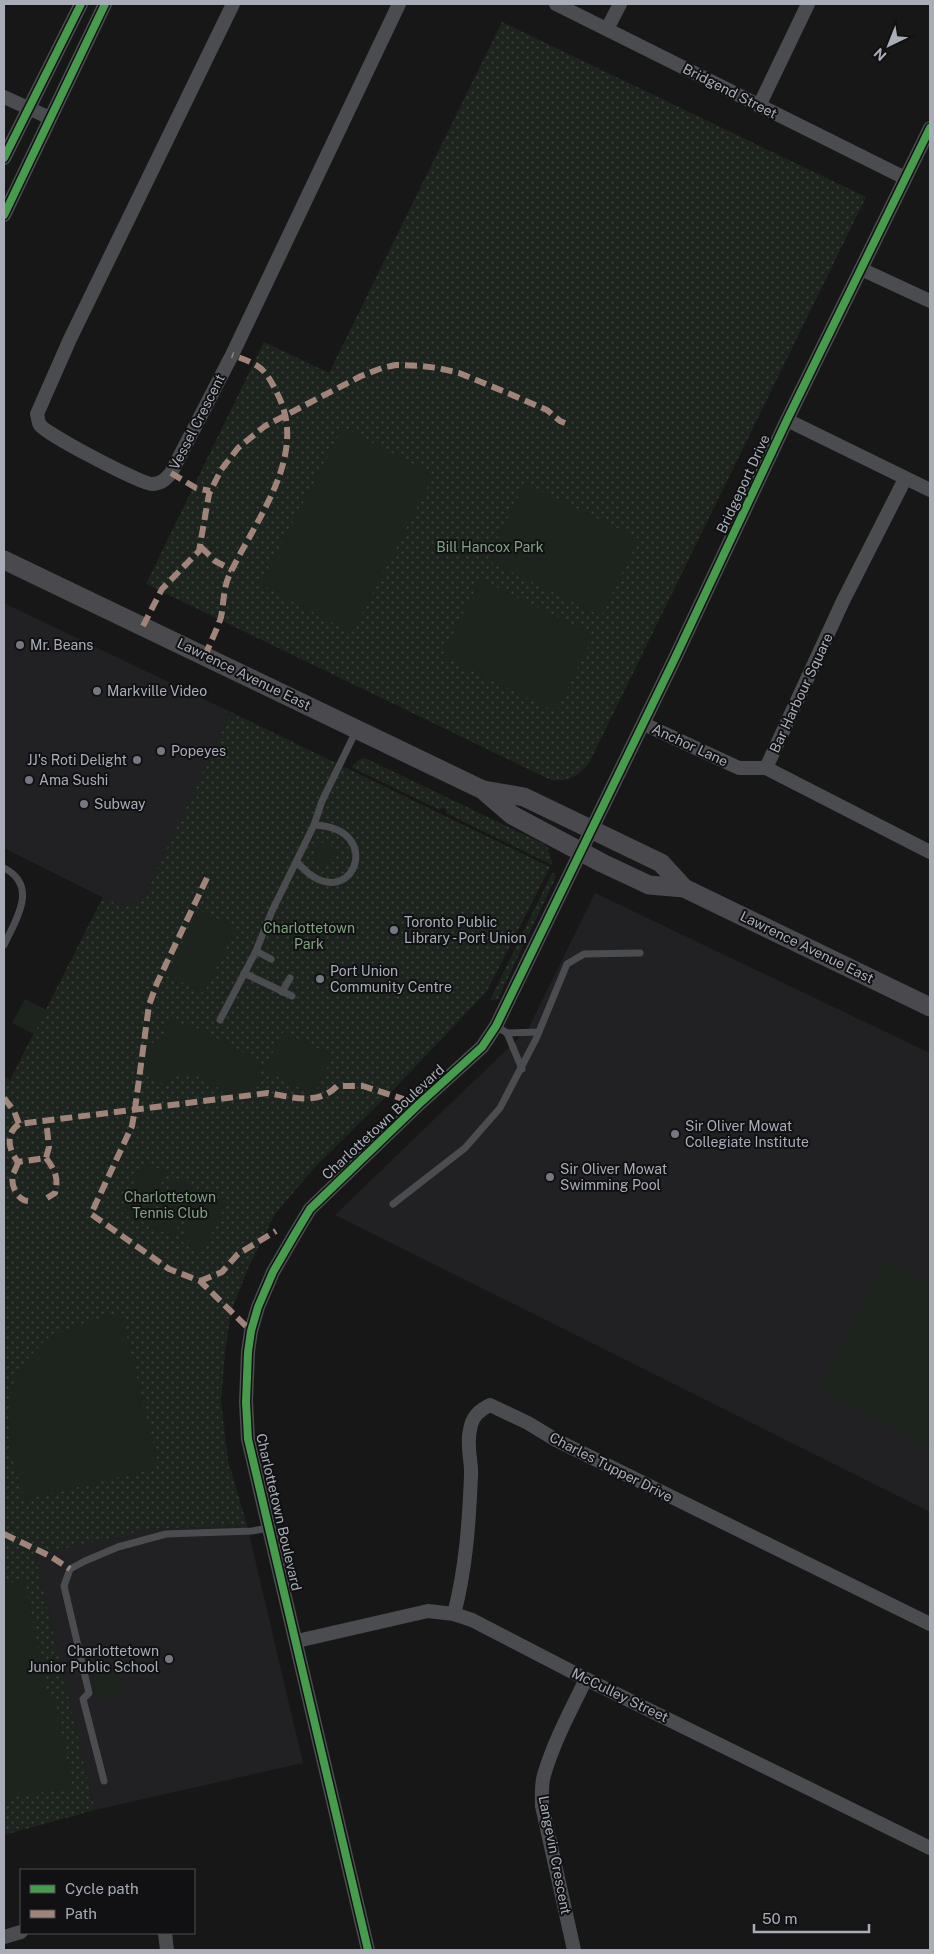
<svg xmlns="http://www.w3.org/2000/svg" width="934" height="1954" viewBox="0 0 934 1954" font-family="'Public Sans',sans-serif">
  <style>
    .built { fill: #212123 }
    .grass { fill: url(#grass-dots) }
    .garden { fill: #1d241e }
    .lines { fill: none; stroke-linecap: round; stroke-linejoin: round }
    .service { stroke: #4b4c50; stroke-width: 7 }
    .minor { stroke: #4b4c50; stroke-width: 14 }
    .secondary { stroke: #4a4a4e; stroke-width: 19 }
    .quiet { stroke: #a18479; stroke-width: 6; stroke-dasharray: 12 6; stroke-linecap: butt }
    .cycleway-casing { stroke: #111113; stroke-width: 11 }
    .cycleway { stroke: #469c4c; stroke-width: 8 }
    .poi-dot { fill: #757880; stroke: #111113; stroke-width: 2 }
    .labels { text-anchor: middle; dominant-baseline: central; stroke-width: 4; stroke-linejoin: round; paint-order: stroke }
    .street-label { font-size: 14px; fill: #a8adb8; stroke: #111113 }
    .park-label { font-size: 14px; fill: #7fa381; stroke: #111113 }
    .poi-label { font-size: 14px; fill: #a8adb8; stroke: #111113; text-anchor: start }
  </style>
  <defs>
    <pattern id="grass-dots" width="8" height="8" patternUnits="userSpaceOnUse" patternTransform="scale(1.25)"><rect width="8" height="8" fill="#1d241e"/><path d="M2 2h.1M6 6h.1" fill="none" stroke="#3b413d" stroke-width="1.8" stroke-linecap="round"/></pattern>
  </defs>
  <rect width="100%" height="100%" fill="#171717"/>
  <g class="built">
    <path d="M4 603 231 712 144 897 132 906 116 904 4 848Z"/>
    <path d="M595 893 930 1053V1512L335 1215 528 1029Z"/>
    <path d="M247 1525 303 1763 95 1810 35 1555 151 1529Z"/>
  </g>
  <g class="grass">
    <path d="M502 22 866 197 590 761C580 776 568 782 551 780L146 584 264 342 329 373Z"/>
    <path d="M231 712 550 867 487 991 396 1087 315 1167 275 1214 249 1266 231 1312 225 1352 221 1402 228 1460 247 1525 151 1529 35 1555 95 1810 4 1835V1077L10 1080 103 897 116 904 132 906 144 897Z"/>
    <path d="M365 758 544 844 549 849 548 850 551 857 552 865 446 813 447 810 442 807 440 810 351 767 359 760Z"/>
    <path d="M552 873 556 874 555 879 498 999 490 1000Z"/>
  </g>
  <g class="garden">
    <path d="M343 427 434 475 352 633 260 584Z"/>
    <path d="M525 483 639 539 601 616 487 560Z"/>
    <path d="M480 579 594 635 556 712 442 656Z"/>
    <circle cx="326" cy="853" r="11"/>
    <path d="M198 910 236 928 204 993 167 975Z"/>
    <path d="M25 999 47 1010 34 1034 12 1023Z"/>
    <path d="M170 1020 183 1027 185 1022 254 1058C264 1067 261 1076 256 1089L258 1092 221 1096 223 1092C215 1084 198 1074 187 1074 181 1074 179 1076 172 1074L166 1085 144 1073 147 1041 158 1045Z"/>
    <path d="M283 1032 333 1056 314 1095 264 1070Z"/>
    <path d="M144 1162 167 1173 142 1222 120 1211Z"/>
    <path d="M174 1177 197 1188 173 1237 150 1226Z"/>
    <path d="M204 1192 227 1203 202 1252 180 1241Z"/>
    <path d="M885 1261 930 1284V1448L818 1389Z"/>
    <path d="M121 1312 157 1458 149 1470 24 1500 12 1457 8 1411 16 1371 46 1339 75 1326Z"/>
    <path d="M25 1580 47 1695H54L73 1789 27 1794 4 1800V1584Z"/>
    <path d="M121 1669 126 1692 96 1700 91 1676Z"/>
  </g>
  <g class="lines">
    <g class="service">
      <path d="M297 862C349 923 390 828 314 825"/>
      <path d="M4 868C39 886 16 919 4 945"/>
      <path d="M256 951 271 959"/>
      <path d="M244 973 292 996"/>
      <path d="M282 992 290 978"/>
      <path d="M220 1020 256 951 272 911 314 825 322 801 356 731"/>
      <path d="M496 1026 507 1033 539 1032"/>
      <path d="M507 1033 522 1069"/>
      <path d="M393 1204 465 1148 500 1108 536 1039 567 964 584 954 640 953"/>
      <path d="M104 1781 83 1699 89 1693 64 1586 70 1569 85 1561 118 1547 166 1534 252 1531 269 1528"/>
    </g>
    <g class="minor">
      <path d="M233 4 70 339 37 414C38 417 38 422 40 425 46 434 141 484 152 484 161 484 166 479 171 473L232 355 399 4"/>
      <path d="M556 4 905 178"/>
      <path d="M607 29 620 4"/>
      <path d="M4 97 50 118"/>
      <path d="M759 106 808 4"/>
      <path d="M4 158 81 4"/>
      <path d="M4 215 105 4"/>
      <path d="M861 269 930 301"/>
      <path d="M787 420 930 490"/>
      <path d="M905 479 843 601 766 768 930 852"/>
      <path d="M644 724 739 768H766"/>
      <path d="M454 1614C466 1569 469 1522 471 1476 472 1461 466 1446 470 1430 472 1417 478 1411 490 1405L528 1423 556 1440 930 1624"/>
      <path d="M297 1641 428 1611 454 1614 472 1620 586 1679 930 1848"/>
      <path d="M165 1933 167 1950"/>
      <path d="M4 1937 21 1932"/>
      <path d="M368 1950 248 1439 246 1402 248 1352 251 1331 258 1307 273 1272 295 1234 310 1209 419 1104 482 1047 496 1026 675 658 787 420 930 128"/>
      <path d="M574 1950 542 1806C542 1796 541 1785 544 1775 554 1741 571 1710 586 1679"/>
    </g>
    <g class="secondary">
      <path d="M4 560 483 790 512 815 602 863 649 885 684 888 930 1007"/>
      <path d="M484 790 524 797 661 863 684 888"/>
    </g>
    <g class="quiet">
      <path d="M171 473 196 488 210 491"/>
      <path d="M201 547 215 561 232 570"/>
      <path d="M143 626 162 589 199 551 209 494 221 470 238 448 265 426 361 376 382 368 396 365 421 366 438 368 459 373 503 391 547 410 560 421 565 423"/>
      <path d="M205 656C210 643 217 630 221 617 224 603 223 589 229 576 254 521 309 457 278 395 265 368 261 365 232 355"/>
      <path d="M207 878 157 983 149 1005 135 1109 132 1126 91 1214 169 1269 200 1281 251 1331"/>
      <path d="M4 1098 14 1111 19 1124 268 1093C292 1097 318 1106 337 1086H363L419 1104"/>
      <path d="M19 1124C5 1134 8 1149 18 1162L46 1158 49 1147 46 1120"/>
      <path d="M46 1158C55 1170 59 1178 55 1193L47 1198"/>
      <path d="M18 1162C17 1167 15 1170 13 1174 10 1185 17 1200 28 1201"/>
      <path d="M200 1281 222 1272 238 1254 276 1231"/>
      <path d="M4 1534 50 1556 70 1569"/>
    </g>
    <defs>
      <g id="cycleway">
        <path d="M4 158 81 4"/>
        <path d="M4 215 105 4"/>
        <path d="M368 1950 248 1439 246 1402 248 1352 251 1331 258 1307 273 1272 295 1234 310 1209 419 1104 482 1047 496 1026 675 658 787 420 930 128"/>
      </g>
    </defs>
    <use href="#cycleway" class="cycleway-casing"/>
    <use href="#cycleway" class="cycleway"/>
  </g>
  <g class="poi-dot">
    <circle cx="20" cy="645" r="5"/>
    <circle cx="97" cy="691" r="5"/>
    <circle cx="161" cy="751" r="5"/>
    <circle cx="137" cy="760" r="5"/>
    <circle cx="29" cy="780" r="5"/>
    <circle cx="84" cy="804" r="5"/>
    <circle cx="394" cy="930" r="5"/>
    <circle cx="320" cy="979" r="5"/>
    <circle cx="675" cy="1134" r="5"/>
    <circle cx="550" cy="1177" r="5"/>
    <circle cx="169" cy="1659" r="5"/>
  </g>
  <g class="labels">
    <g class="street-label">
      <text transform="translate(730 91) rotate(27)">Bridgend Street</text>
      <text transform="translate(197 422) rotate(-63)">Vessel Crescent</text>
      <text transform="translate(743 484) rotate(-65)">Bridgeport Drive</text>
      <text transform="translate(244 674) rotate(26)">Lawrence Avenue East</text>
      <text transform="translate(801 693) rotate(-65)">Bar Harbour Square</text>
      <text transform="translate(690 745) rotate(25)">Anchor Lane</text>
      <text transform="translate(807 947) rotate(26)">Lawrence Avenue East</text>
      <text transform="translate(383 1122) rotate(-43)">Charlottetown Boulevard</text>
      <text transform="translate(611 1467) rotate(27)">Charles Tupper Drive</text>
      <text transform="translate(279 1512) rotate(77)">Charlottetown Boulevard</text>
      <text transform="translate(620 1695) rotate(26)">McCulley Street</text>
      <text transform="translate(555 1855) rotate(79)">Langevin Crescent</text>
    </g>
    <g class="park-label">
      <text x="490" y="547">Bill Hancox Park</text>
      <text x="309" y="928">Charlottetown<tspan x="309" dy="16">Park</tspan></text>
      <text x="170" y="1197">Charlottetown<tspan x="170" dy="16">Tennis Club</tspan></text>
    </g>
    <g class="poi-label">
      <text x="30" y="645">Mr. Beans</text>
      <text x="107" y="691">Markville Video</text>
      <text x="171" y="751">Popeyes</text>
      <text x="127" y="760" text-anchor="end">JJ's Roti Delight</text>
      <text x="39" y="780">Ama Sushi</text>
      <text x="94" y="804">Subway</text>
      <text x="404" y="922">Toronto Public<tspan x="404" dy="16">Library - Port Union</tspan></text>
      <text x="330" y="971">Port Union<tspan x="330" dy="16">Community Centre</tspan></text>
      <text x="685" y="1126">Sir Oliver Mowat<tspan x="685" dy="16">Collegiate Institute</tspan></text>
      <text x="560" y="1169">Sir Oliver Mowat<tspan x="560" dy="16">Swimming Pool</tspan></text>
      <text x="159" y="1651" text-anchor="end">Charlottetown<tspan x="159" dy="16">Junior Public School</tspan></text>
    </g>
  </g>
  <rect width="934" height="1954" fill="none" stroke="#a8adb8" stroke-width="10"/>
  <rect x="20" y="1869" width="175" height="65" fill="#111113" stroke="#4d4f55"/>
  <rect x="30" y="1885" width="25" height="8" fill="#469c4c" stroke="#4d4f55"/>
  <text x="65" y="1894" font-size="15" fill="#a8adb8">Cycle path</text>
  <rect x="30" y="1910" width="25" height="8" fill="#a18479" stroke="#4d4f55"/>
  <text x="65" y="1919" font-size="15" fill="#a8adb8">Path</text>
  <g transform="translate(889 45) rotate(223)" stroke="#111113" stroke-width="4" paint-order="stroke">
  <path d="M0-4L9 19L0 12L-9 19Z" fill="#a8adb8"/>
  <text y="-8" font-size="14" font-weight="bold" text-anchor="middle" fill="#a8adb8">N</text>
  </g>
  <path d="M754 1924v8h115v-8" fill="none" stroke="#a8adb8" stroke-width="2.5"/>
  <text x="762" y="1924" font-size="15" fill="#a8adb8" stroke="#111113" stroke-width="4" paint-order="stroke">50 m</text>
</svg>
